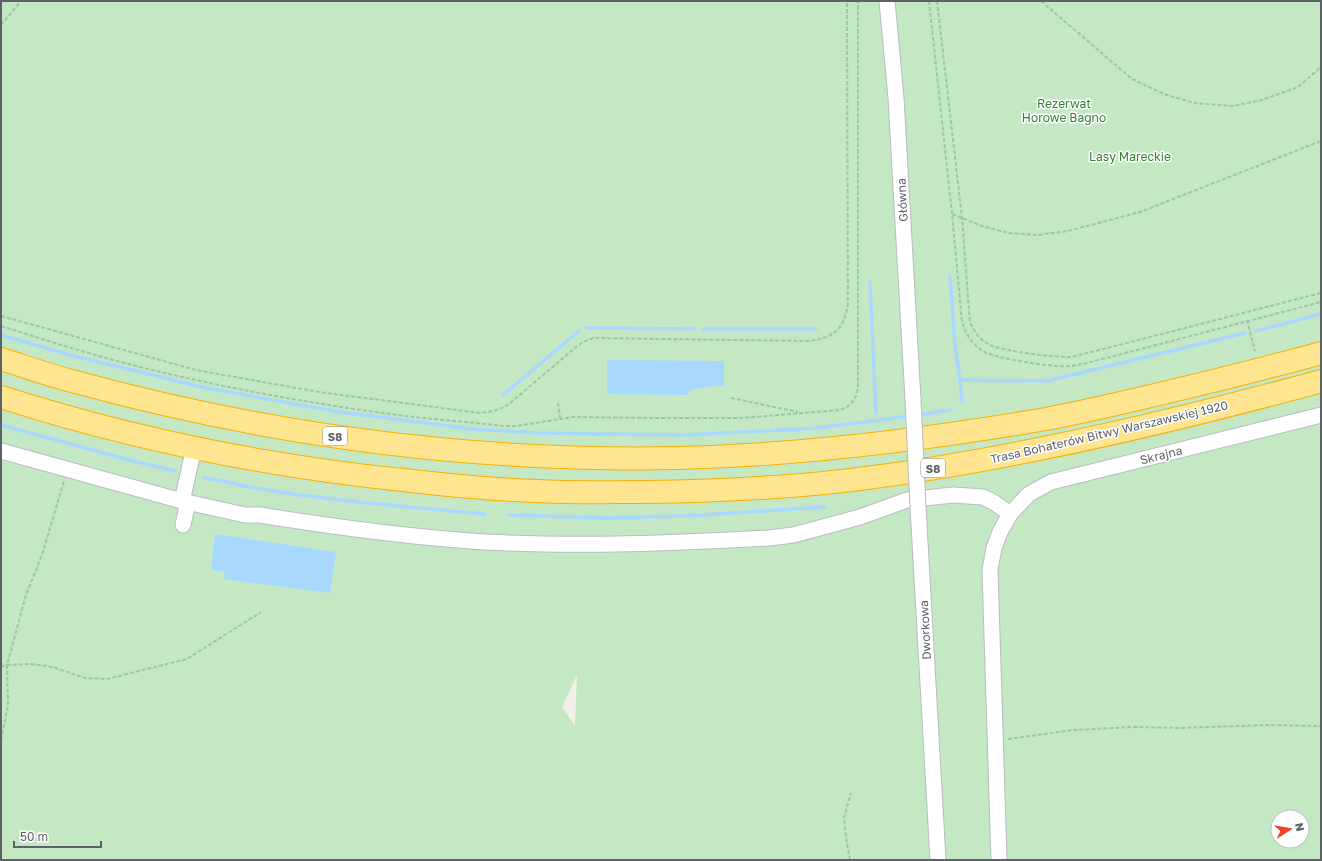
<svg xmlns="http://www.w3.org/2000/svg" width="1322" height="861" viewBox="0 0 1322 861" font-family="'Golos Text',sans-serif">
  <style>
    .green { fill: #c4e8c4; fill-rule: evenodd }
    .water { fill: #a9d8ff }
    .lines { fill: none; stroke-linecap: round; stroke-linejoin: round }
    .stream { stroke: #a9d8ff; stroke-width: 3.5 }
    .minor-casing { stroke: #b9bcc1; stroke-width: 17 }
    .highway-casing { stroke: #f8af00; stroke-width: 24 }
    .path { stroke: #9bc8a9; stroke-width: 2; stroke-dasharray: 4 2; stroke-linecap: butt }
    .minor { stroke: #fff; stroke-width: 15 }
    .highway { stroke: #ffe590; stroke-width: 22 }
    .minor-bridge-casing { stroke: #b9bcc1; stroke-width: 17; stroke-linecap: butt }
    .minor-bridge { stroke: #fff; stroke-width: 15 }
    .labels { text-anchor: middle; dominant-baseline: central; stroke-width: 3; stroke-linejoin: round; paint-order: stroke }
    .shield { fill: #fff; stroke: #8e9195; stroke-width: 1 }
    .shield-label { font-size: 11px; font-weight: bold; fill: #5e6268 }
    .park-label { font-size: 12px; fill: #328238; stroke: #fff }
    .street-label { font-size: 12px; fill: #5e6268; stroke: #fff }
  </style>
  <rect width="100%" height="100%" fill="#f1efe7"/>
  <path class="green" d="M1 1H1321V860H1ZM577 675 575 726 562 707ZM1278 817H1302V841H1278Z"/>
  <g class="water">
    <path d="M607 360 724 361V385L689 390 688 395 607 394Z"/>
    <path d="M215 534 336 552 330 593 224 579 225 572 211 570Z"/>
  </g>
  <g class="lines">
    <g class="stream">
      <path d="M950 276 955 346 960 380"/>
      <path d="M870 282 876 413"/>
      <path d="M587 328 694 329"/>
      <path d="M703 329H816"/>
      <path d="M1256 331 1321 314"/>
      <path d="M1 335 70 355 206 388 339 412 472 429 538 433 686 435 817 428 910 416"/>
      <path d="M503 395 579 331"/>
      <path d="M962 401 960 380 1047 381 1245 333"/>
      <path d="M918 415 950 410"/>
      <path d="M1 425 133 461 175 471"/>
      <path d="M204 478C223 480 241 486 260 489 335 501 410 507 485 514"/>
      <path d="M510 515 608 518 686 516 825 507"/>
    </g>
    <defs>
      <g id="minor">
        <path d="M887 1 896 98 913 400"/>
        <path d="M1 451 182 501 245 515H260C334 527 410 537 485 542 580 547 675 543 769 538L793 535 812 530 860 517 907 500 953 495 983 497 995 503 1010 514"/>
        <path d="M182 501 194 448"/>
        <path d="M918 507 938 860"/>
        <path d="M183 525 188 502"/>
        <path d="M999 860 990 570 994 548 1000 532 1010 514 1029 494 1051 482 1321 415"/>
      </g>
      <g id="highway">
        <path d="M1 359C24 366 48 375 72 381 268 435 474 462 678 458 801 455 924 440 1046 419 1068 415 1090 410 1112 405 1182 389 1252 372 1321 353"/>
        <path d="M1 397C132 439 266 466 403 480 447 485 492 490 537 491 573 493 609 492 645 492 719 491 793 488 867 478 1020 458 1172 422 1321 381"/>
      </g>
    </defs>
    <use href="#minor" class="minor-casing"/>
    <use href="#highway" class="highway-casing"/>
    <g class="path">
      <path d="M929 1 952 214 962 322C966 335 972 344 983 351 995 359 1057 368 1072 366 1077 365 1082 364 1087 363L1321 302"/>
      <path d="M937 1 962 218 970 323C975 332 979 339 988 344 995 348 1005 349 1013 351 1032 354 1052 357 1072 357L1321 293"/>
      <path d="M1041 1 1132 79 1164 94 1194 103 1233 106 1262 100 1298 87 1321 67"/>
      <path d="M1 25 21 1"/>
      <path d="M952 214 982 226 1009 233 1038 235 1068 231 1140 212 1321 141"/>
      <path d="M1 316 196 370 319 392 480 413C491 412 499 410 509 404L576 347 583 342 593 338 807 341C832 339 844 330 848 304L847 1"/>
      <path d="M1247 320 1255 351"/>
      <path d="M1 326C48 341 95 356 144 368 230 389 318 405 406 416 438 420 471 422 503 426H516L573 417 655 418H741L840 410C851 406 856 400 858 388V1"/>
      <path d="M731 398 798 412"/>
      <path d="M558 403 560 418"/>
      <path d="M1 667 7 665 31 664 53 667 85 678 107 679 187 659 261 612"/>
      <path d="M1008 739 1073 730 1134 727 1180 728 1267 725 1321 726"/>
      <path d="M1 740 8 706 7 665 26 595 42 555 64 481"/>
      <path d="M850 860 847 844 844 818 851 793"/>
    </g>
    <use href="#minor" class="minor"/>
    <use href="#highway" class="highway"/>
    <defs>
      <path id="minor-bridge" d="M913 400 918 507"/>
    </defs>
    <use href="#minor-bridge" class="minor-bridge-casing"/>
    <use href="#minor-bridge" class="minor-bridge"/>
  </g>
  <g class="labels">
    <g class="shield">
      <rect x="323" y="427" width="24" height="18" rx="3"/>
      <rect x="921" y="459" width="24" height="18" rx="3"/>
    </g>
    <g class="shield-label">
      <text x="335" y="436">S8</text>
      <text x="933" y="468">S8</text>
    </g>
    <g class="park-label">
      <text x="1064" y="103">Rezerwat<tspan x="1064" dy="14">Horowe Bagno</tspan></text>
      <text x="1130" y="156">Lasy Mareckie</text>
    </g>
    <g class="street-label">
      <text transform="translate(902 200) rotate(-93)">Główna</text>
      <text transform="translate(1109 432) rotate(-13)">Trasa Bohaterów Bitwy Warszawskiej 1920</text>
      <text transform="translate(1161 455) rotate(-14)">Skrajna</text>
      <text transform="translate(925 630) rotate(-93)">Dworkowa</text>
    </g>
  </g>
  <rect width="1322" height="861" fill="none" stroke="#5e6268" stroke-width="4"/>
  <g transform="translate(1290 829) rotate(78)"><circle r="19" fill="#ffffff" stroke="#bfc0c3"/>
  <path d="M0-3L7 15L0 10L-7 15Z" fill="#ed4331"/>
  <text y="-6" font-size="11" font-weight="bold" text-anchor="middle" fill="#5e6268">N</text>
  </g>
  <path d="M14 841v6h87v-6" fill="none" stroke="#5e6268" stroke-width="2"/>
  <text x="20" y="841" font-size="12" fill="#5e6268" stroke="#ffffff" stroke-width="3" paint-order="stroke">50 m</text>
</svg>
